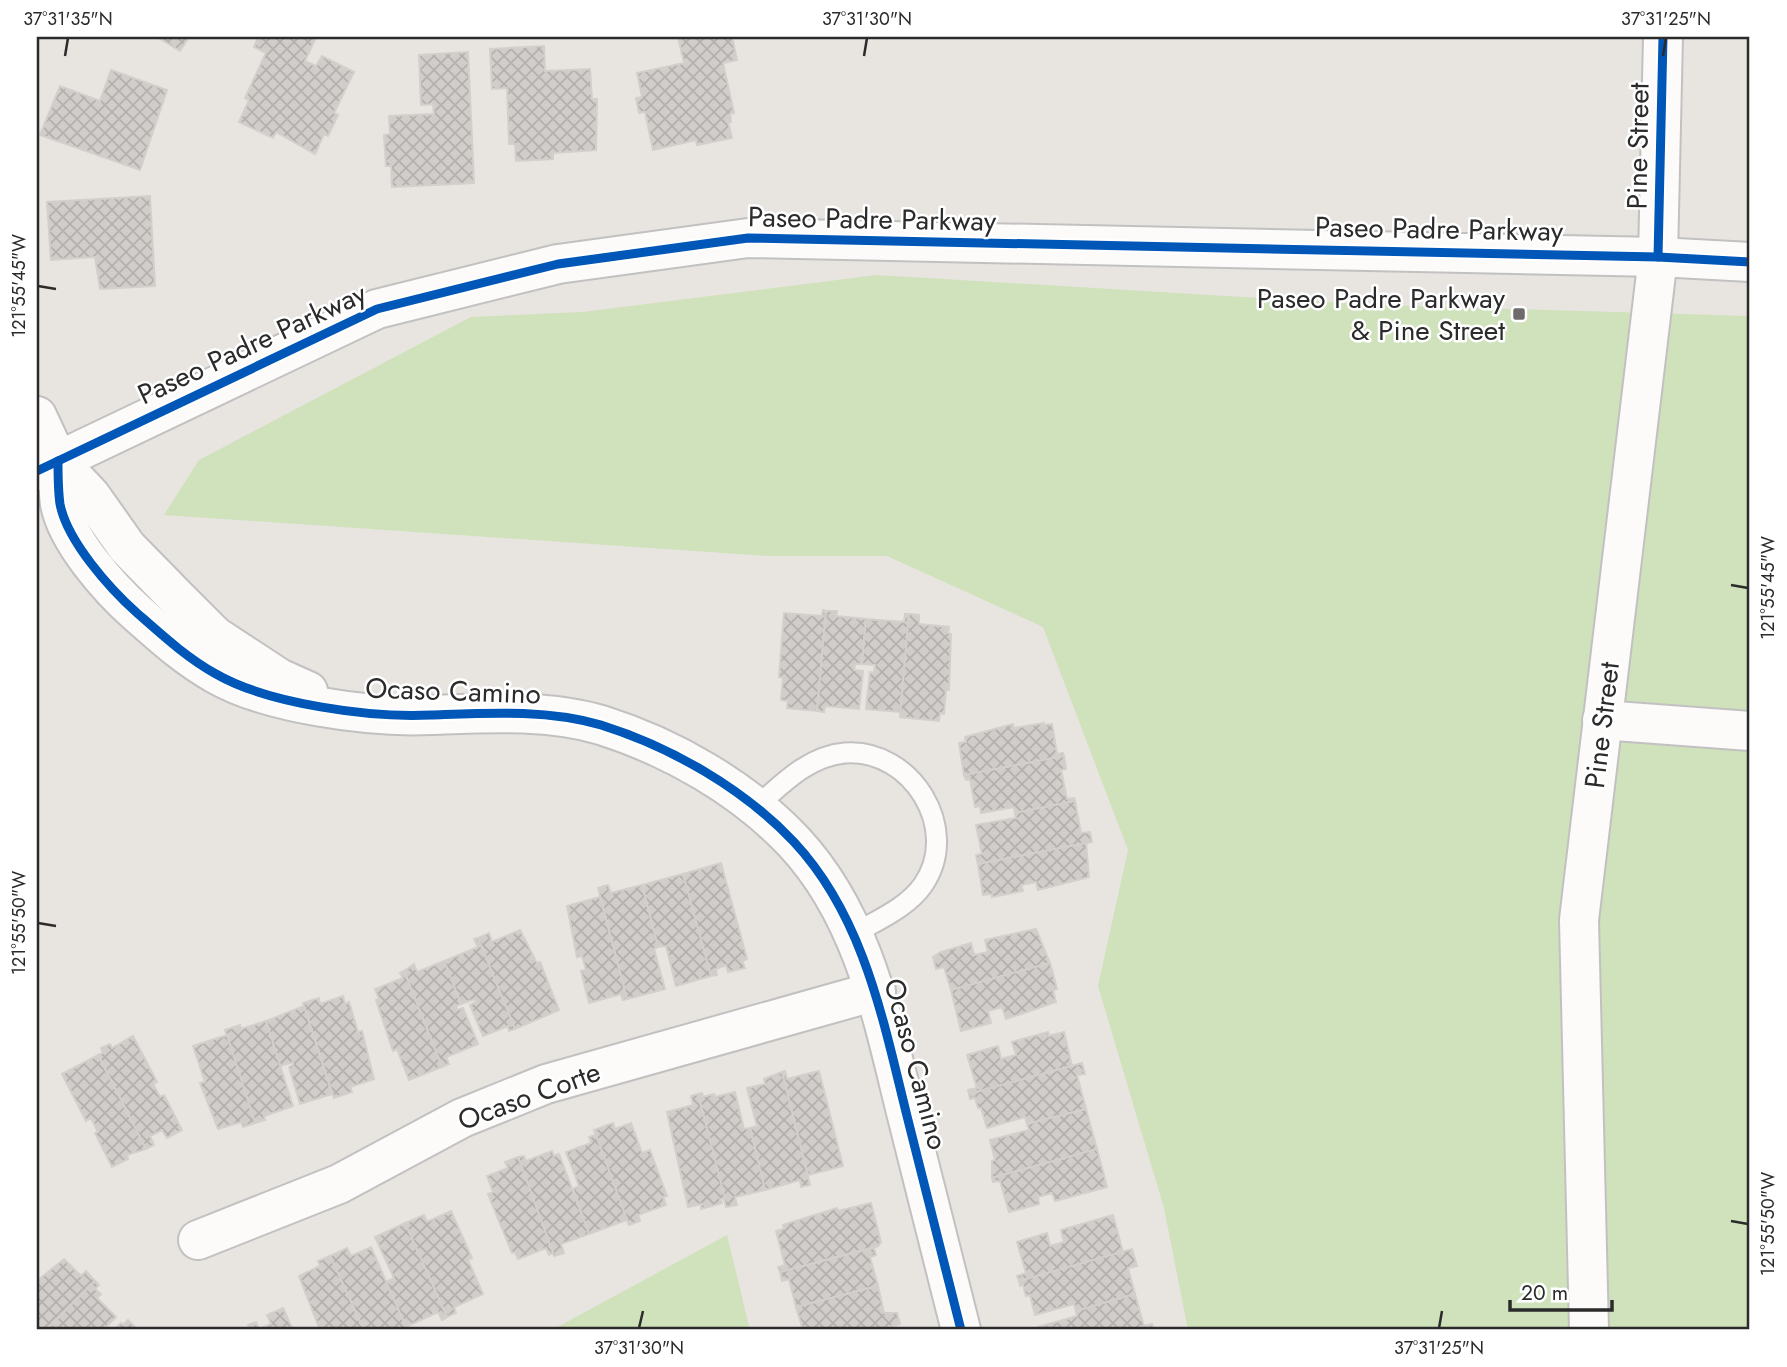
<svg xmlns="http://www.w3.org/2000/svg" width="1787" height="1367" viewBox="0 0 1787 1367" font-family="Jost,sans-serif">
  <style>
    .grass { fill: #cfe2bb }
    .building { fill: url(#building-cross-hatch); stroke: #d3d0cc; stroke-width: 2 }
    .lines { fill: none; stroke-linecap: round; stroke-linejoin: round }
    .lane-casing { stroke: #c2c1c1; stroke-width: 23 }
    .street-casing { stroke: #c2c1c1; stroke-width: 42 }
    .secondary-casing { stroke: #c2c1c1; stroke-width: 42 }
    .lane { stroke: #fcfbfa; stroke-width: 19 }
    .street { stroke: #fcfbfa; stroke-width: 38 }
    .secondary { stroke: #fcfbfa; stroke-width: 38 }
    .cycleway-casing { stroke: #fff; stroke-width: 13 }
    .cycleway { stroke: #0057b8; stroke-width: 9 }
    .ticks { fill: none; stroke: #2b2b2b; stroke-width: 2.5 }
    .poi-dot { fill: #6d6c6a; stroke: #fff; stroke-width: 2.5 }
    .labels { text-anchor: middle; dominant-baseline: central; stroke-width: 5; stroke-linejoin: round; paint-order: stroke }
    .street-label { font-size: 28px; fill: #2b2b2b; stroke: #fff }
    .poi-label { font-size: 28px; fill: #2b2b2b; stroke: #fff; text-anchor: end }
    .neatline { fill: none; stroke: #2b2b2b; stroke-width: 2.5 }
    .ticks-label { font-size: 18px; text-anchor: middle; fill: #2b2b2b }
  </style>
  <defs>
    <pattern id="building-cross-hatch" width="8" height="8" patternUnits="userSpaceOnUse" patternTransform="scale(1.75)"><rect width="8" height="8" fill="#d0cdca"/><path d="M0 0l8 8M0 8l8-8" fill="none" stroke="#b3b0ae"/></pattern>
  </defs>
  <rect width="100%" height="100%" fill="#e8e4e0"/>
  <g class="grass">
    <path d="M877 275 1377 305 1750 316V1330H1188L1164 1208 1098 986 1128 850 1043 627 887 556H769L164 515 199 460 471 317 583 312Z"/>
    <path d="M727 1235 750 1330H552Z"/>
  </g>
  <g class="building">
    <path d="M157 37H189L180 51Z"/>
    <path d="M258 37H316L305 61 316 66 322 56 354 72 334 113 338 115 328 136 324 134 315 154 276 132 273 138 239 122 249 100 245 98 266 53 254 47Z"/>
    <path d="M678 37H732L737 60 723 63 734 113 730 114 731 122H728L732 138 697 145 696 140 653 150 645 112 639 113 636 98 642 97 637 73 684 63Z"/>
    <path d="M544 46 545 71 590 69 592 99H597L596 150 553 153V159L516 161 515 144H509L507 88 492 89 490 49Z"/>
    <path d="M468 52 474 183 392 187 391 166H386L384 135 390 134 389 116 434 114 433 104 421 105 419 55Z"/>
    <path d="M111 70 167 90 140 170 40 135 60 86 100 101Z"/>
    <path d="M150 196 155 286 100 289 95 257 51 260 47 202Z"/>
    <path d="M823 610 826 611 817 711 787 708 788 701 781 700 783 678 779 677 784 613 822 616Z"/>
    <path d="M826 611H837L836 616 866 619 862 664H855L854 670 863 671 859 709 825 706 824 712 817 711Z"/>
    <path d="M905 614H909L900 712 866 709 870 672 874 673 875 665 862 664 866 619 904 622Z"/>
    <path d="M909 614 919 615V624L949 627 948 633 951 634 949 690H946L944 714 940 713 939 721 900 717Z"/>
    <path d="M1044 723V725L1052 724 1057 754 1063 753 1064 756 964 775 959 743 966 742 965 737 1013 724 1014 728Z"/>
    <path d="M1064 756 1066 769 1061 770 1067 799 1074 798 1075 801 1015 813 1014 807 981 813 980 806 975 807 970 779 966 780 964 775Z"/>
    <path d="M1075 801 1081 833 1090 832 1092 842 978 864 976 855 982 854 976 825 1016 818 1015 813Z"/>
    <path d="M1086 843 1089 877 1038 890 1036 882 1021 885 1023 891 992 897V894L983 895 978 864Z"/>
    <path d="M721 863 747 959 742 961 745 968 728 972 726 965 716 969 717 975 711 976 683 874Z"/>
    <path d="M683 874 711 976 676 986 666 946 658 947 642 885Z"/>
    <path d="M608 885 611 893 642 885 658 947 654 949 665 989 627 999 598 888Z"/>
    <path d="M600 897 627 999 623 1000 621 994 589 1003 581 971 586 970 582 956 577 957 567 906Z"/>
    <path d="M1036 929 1050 963 951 990 944 967 936 969 933 957 941 952 971 943 974 955 988 952 985 940Z"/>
    <path d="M520 930 537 963 540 962 559 1010 515 1029 478 938 489 933 492 942Z"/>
    <path d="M478 938 515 1029 509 1031 508 1026 483 1036 470 1005 476 1002 475 999 461 1004 444 961 478 947 474 939Z"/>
    <path d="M444 961 461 1004 456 1006 457 1010 463 1008 478 1044 446 1057 449 1064 442 1067 404 971 414 964 417 972Z"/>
    <path d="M1050 963 1057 989 1053 990 1056 1002 1006 1019 1002 1007 988 1011 991 1023 961 1031 951 990Z"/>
    <path d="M404 971 442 1067 409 1080 397 1049 393 1051 376 1000 379 999 375 989 403 978 400 973Z"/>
    <path d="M343 996 345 1004 349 1002 358 1032 362 1031 374 1079 350 1087 352 1092 334 1098 303 1003 319 998 320 1004Z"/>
    <path d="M304 1006 332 1094 300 1104 289 1067 293 1065V1062L280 1066 266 1021Z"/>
    <path d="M266 1021 293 1106 264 1116 265 1120 255 1123 225 1030 240 1025 241 1029Z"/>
    <path d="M1048 1032 1049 1036 1064 1032 1072 1066 969 1094 968 1090 977 1088 967 1055 998 1046 1001 1059 1016 1055 1012 1042Z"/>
    <path d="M227 1035 255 1123 243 1127 241 1122 218 1129 200 1083 205 1082 193 1046Z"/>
    <path d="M133 1036 157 1082 153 1084 160 1097 164 1095 182 1130 167 1138 162 1130 150 1136 154 1145 146 1149 98 1055 103 1053 101 1048 110 1044 112 1048Z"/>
    <path d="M98 1055 146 1149 127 1155 128 1159 112 1167 95 1133 98 1132 91 1118 86 1121 62 1074Z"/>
    <path d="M1082 1063 1085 1074 1077 1075 1086 1109 1027 1124 1025 1117 987 1128 981 1108H978L975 1098 970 1099 969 1094Z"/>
    <path d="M785 1071 787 1079 819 1071 843 1166 808 1175 782 1072Z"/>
    <path d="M782 1072 810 1185 801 1187 800 1180 765 1190 750 1128 757 1126 747 1088 765 1084 764 1079Z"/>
    <path d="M735 1092 744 1129 750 1128 765 1190 735 1197 737 1205 726 1207 698 1094 702 1093 703 1097 714 1094 715 1097Z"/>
    <path d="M698 1094 725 1198 720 1199 722 1203 701 1209V1204L688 1207 667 1112 693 1105 691 1096Z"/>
    <path d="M1086 1109 1097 1149 992 1178V1161L995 1160 990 1140 1029 1130 1027 1124Z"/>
    <path d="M613 1123 615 1129 631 1123 642 1153 650 1150 667 1196 663 1197 666 1205 638 1215 640 1221 629 1225 594 1130Z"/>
    <path d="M596 1135 627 1220 589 1234 573 1189 579 1186 566 1152 591 1143 589 1137Z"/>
    <path d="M1097 1149 1107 1187 1055 1201 1052 1193 1038 1197 1039 1204 1009 1212 1000 1181 993 1182 992 1178Z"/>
    <path d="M552 1151 554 1156 559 1154 589 1234 561 1244 564 1253 554 1256 518 1157 524 1156 526 1161Z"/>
    <path d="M518 1157 553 1253 549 1255 546 1248 518 1259 515 1252 512 1253 488 1194 493 1192 487 1176 508 1168 505 1162Z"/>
    <path d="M871 1203 881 1242 878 1246 780 1272 778 1267 785 1265 776 1231 784 1229 783 1225 837 1208 838 1211Z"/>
    <path d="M451 1211 472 1258 468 1260 483 1294 454 1307 456 1313 447 1317 405 1223 424 1215 427 1222Z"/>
    <path d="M1113 1215 1123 1252 1019 1281 1017 1276 1026 1273 1017 1242 1047 1233 1050 1246 1064 1242 1061 1230Z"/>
    <path d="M405 1223 447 1317 442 1320 438 1312 406 1327 386 1282 394 1278 375 1237Z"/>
    <path d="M371 1247 406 1327 398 1330H364L330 1256 347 1248 351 1256Z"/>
    <path d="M874 1248 876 1255 870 1257 878 1286 796 1307 789 1279 782 1281 780 1272Z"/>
    <path d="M1132 1249 1137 1266 1128 1268 1135 1294 1076 1311 1074 1304 1035 1315 1030 1295 1026 1296 1023 1285 1020 1286 1019 1281Z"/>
    <path d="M330 1256 364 1330H320L299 1276 320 1266 318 1261Z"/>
    <path d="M64 1259 81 1276 86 1271 95 1281 46 1330H37V1281Z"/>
    <path d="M95 1281 99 1285 95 1289 101 1294 97 1298 116 1317 103 1330H46Z"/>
    <path d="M878 1286 884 1313H897L900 1324 877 1330H803L796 1307Z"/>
    <path d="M1135 1294 1144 1326 1152 1324 1154 1330H1039L1038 1327 1077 1316 1076 1311Z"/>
    <path d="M283 1308 293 1330H251L248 1325 256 1322 259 1329 271 1324 267 1315Z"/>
    <path d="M128 1320 138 1330H113L121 1323 123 1325Z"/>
  </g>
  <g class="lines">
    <defs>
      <path id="lane" d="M755 808C781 785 808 756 845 753 911 748 962 829 923 885 907 908 877 920 854 934"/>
      <g id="street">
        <path d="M37 416 58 461 91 496 127 547 175 596 215 636 279 678 308 691"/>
        <path d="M58 461C58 475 58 490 60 504 67 541 110 589 137 613 162 635 187 658 216 674 268 704 371 718 431 715 486 713 547 709 601 725 671 747 743 788 794 842 864 917 883 1020 907 1116 925 1187 943 1259 961 1330"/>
        <path d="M1602 720 1750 731"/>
        <path d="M198 1240 339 1184 462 1118 546 1084 876 991"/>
        <path d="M1589 1330 1579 920 1658 257 1663 37"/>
      </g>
      <path id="secondary" d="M37 471 377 309 558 264 748 238 1658 257 1750 262"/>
    </defs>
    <use href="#lane" class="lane-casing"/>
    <use href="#street" class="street-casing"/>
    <use href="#secondary" class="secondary-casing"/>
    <use href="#lane" class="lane"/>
    <use href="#street" class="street"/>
    <use href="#secondary" class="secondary"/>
    <defs>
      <g id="cycleway">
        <path d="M1658 257 1663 37"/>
        <path d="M58 461C58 475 58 490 60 504 67 541 110 589 137 613 162 635 187 658 216 674 268 704 371 718 431 715 486 713 547 709 601 725 671 747 743 788 794 842 864 917 883 1020 907 1116 925 1187 943 1259 961 1330"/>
        <path d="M37 471 377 309 558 264 748 238 1658 257 1750 262"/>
      </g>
    </defs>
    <use href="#cycleway" class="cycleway-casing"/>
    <use href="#cycleway" class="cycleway"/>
  </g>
  <path class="ticks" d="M65 56 68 38M864 56 867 38M1663 56 1666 38M38 286 56 289M1731 585 1748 588M38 923 56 926M1731 1221 1748 1224M639 1328 643 1311M1439 1328 1442 1311"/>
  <rect class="poi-dot" x="1512" y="307" width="14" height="14" rx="3.5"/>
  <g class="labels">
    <g class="street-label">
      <text transform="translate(1638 146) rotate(-89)">Pine Street</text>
      <text transform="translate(872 219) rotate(1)">Paseo Padre Parkway</text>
      <text transform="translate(1439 229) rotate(1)">Paseo Padre Parkway</text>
      <text transform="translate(252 344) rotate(-25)">Paseo Padre Parkway</text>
      <text transform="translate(453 691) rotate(2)">Ocaso Camino</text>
      <text transform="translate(1602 725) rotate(-83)">Pine Street</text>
      <text transform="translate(916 1064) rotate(75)">Ocaso Camino</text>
      <text transform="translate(529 1096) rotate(-20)">Ocaso Corte</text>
    </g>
    <g class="poi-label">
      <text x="1505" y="298">Paseo Padre Parkway<tspan x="1505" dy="32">&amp; Pine Street</tspan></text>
    </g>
  </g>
  <rect width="1787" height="1367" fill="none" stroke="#ffffff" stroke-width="77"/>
  <path d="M1510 1300v10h102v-10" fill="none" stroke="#2b2b2b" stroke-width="3.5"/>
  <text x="1521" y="1300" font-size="21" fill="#2b2b2b" stroke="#ffffff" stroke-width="5" paint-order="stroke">20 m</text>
  <rect x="38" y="38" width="1710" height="1290" class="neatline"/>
  <g class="ticks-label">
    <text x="68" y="25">37°31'35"N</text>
    <text x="867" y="25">37°31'30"N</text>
    <text x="1666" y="25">37°31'25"N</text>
    <text transform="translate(19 286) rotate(-90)" y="6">121°55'45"W</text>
    <text transform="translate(1768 588) rotate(-90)" y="6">121°55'45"W</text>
    <text transform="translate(19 923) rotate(-90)" y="6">121°55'50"W</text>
    <text transform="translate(1768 1224) rotate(-90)" y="6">121°55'50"W</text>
    <text x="639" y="1354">37°31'30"N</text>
    <text x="1439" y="1354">37°31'25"N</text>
  </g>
</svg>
